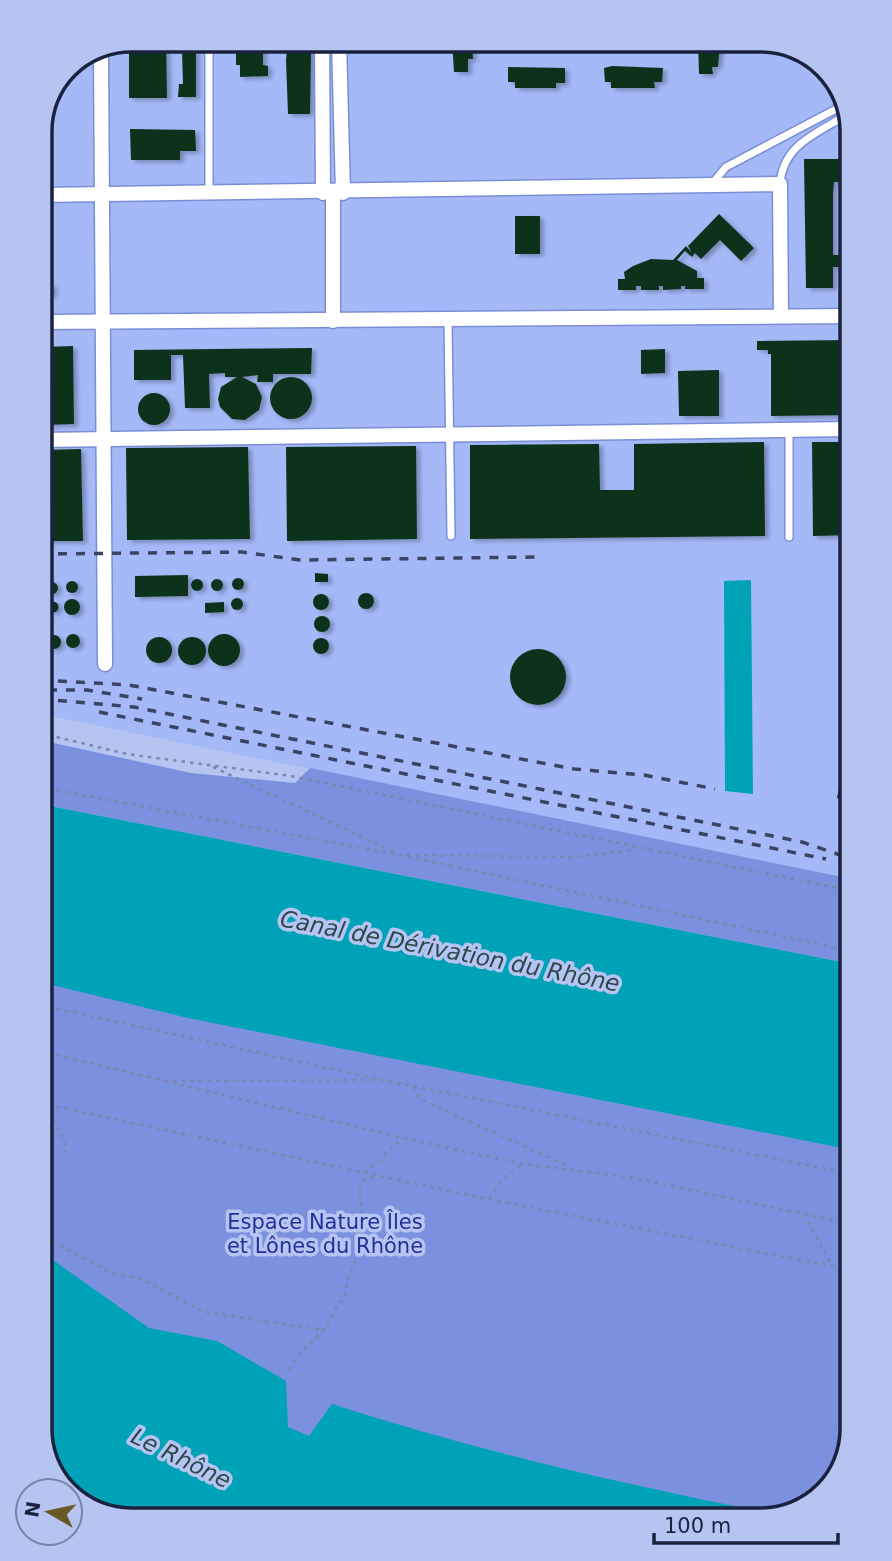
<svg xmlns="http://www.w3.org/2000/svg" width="892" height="1561" viewBox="0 0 892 1561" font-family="'DejaVu Sans',sans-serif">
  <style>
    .built { fill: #a5b9f9 }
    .green { fill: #7b91e0 }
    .water { fill: #00a2b7 }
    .building { fill: #11311a; filter: url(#shadow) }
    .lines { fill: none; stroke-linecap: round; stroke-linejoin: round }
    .lane-casing { stroke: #798ed4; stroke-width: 10 }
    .street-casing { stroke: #798ed4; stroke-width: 17 }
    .path { stroke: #7b87ad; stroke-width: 2.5; stroke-dasharray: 3.5 5; stroke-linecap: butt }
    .lane { stroke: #fff; stroke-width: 7 }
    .street { stroke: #fff; stroke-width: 14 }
    .rail { stroke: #3a4362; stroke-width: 3.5; stroke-dasharray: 9 9; stroke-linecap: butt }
    .labels { text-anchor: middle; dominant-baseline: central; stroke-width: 7; stroke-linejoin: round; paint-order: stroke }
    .park-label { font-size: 21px; fill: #242f99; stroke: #b6c4f1 }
    .water-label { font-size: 23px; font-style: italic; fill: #2d484d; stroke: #b6c4f1 }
    .rim { fill: none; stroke: #1a223e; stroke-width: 3.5 }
  </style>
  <defs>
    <filter id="shadow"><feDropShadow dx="4" dy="2.5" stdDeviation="2" flood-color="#0004"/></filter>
  </defs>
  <rect width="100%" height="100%" fill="#b6c4f1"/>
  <path class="built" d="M131 40H767L812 56 843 91 852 131V879L40 714V126L67 67Z"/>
  <g class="green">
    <path d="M40 740 191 773 295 783 310 768 852 879V964L40 804Z"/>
    <path d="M40 885 852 1052V1430L837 1480 801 1512 126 1521 81 1506 49 1470 40 1430Z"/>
  </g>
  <g class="water">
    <path d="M751 580 753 794 725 791 724 581Z"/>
    <path d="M40 804 852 964V1150L188 1018 40 982Z"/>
    <path d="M40 1251 149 1328 217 1341 286 1381 288 1427 309 1436 332 1404C474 1450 618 1483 764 1512L126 1521 81 1506 49 1470 40 1430Z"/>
  </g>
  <g class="building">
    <path d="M166 40 167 98H129V41Z"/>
    <path d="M236 40H263V65L268 66V76L240 77V65H236Z"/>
    <path d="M292 40H298V48L309 47 311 54 310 114H288L286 60 287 48H292Z"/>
    <path d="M452 40H472L473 59H468V72H454Z"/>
    <path d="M698 40H718L720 44 718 67H712L713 74H699Z"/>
    <path d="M196 50V97H178L179 84H183L182 51Z"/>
    <path d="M612 66 663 68 662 82H654L655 88H611V82H605L604 68Z"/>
    <path d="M508 67 565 68V83H556V88H515V82H508Z"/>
    <path d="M130 129 195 130 196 151H180V160H131Z"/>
    <path d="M804 159H841V182H834L833 193V255H846V267H852V286H843L842 267H833V288H806Z"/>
    <path d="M719 214 754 248 741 261 720 240 701 259 695 253 692 257 685 251 677 260 697 271V278H704V289H685V286H681V289L663 290V286H659V290H641V286H636V290H618V279H625L624 272 633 266 651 259 673 260 686 246 692 253 688 246Z"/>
    <rect x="515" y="216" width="25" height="38"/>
    <rect x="40" y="285" width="13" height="10"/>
    <path d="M852 340V415L771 416V354H768V350H757V341Z"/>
    <path d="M73 346 74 424 44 425 43 347Z"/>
    <path d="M312 348 311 374H273V382H257L258 375 242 377 256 384 262 397 259 410 245 420 232 419 220 407 218 399 221 387 237 377H225V373L209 374 210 408H185L183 355H171V380H134V350Z"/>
    <path d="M665 349V373L641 374V350Z"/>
    <path d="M719 370V416H679L678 371Z"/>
    <circle cx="291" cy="398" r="21"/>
    <circle cx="154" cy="409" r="16"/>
    <path d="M764 442 765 536 470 539V445L599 444 600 490H634V444Z"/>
    <path d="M812 442H852V535L813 536Z"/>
    <path d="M416 446 417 539 287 541 286 447Z"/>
    <path d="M248 447 250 539 127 540 126 448Z"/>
    <path d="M81 449 83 541H40V450Z"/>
    <path d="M315 573 328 574V582H315Z"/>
    <path d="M188 575V596L135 597V576Z"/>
    <circle cx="238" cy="584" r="6"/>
    <circle cx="197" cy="585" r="6"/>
    <circle cx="217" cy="585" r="6"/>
    <circle cx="72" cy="587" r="6"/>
    <circle cx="52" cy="588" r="6"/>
    <circle cx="366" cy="601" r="8"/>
    <circle cx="321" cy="602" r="8"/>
    <circle cx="237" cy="604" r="6"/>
    <circle cx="72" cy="607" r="8"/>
    <circle cx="53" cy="607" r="5.5"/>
    <path d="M224 602V612L205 613V603Z"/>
    <circle cx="322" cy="624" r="8"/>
    <circle cx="73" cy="641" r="7"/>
    <circle cx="224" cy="650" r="16"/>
    <circle cx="54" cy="642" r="7"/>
    <circle cx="159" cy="650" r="13"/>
    <circle cx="192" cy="651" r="14"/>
    <circle cx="321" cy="646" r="8"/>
    <circle cx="538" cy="677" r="28"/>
    <path d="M851 732H852V801L837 798Z"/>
  </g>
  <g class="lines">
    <defs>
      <g id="lane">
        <path d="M209 40V194"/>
        <path d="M780 184C783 144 818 133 848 114"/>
        <path d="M711 185 726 167 840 107 847 110"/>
        <path d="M448 320 451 536"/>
        <path d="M789 430V537"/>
      </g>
      <g id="street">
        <path d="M322 40 323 193"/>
        <path d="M339 40 343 193"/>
        <path d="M101 53 105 664"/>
        <path d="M40 195 780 184 781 316"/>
        <path d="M333 321V193"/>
        <path d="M40 322 852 316"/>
        <path d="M40 440 852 429"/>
      </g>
    </defs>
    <use href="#lane" class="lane-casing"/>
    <use href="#street" class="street-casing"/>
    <g class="path">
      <path d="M40 733 127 754 291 776 852 891"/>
      <path d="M213 767 394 852"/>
      <path d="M40 787 399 855 852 951"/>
      <path d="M407 855 574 857 634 850"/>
      <path d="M40 1005 382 1080 852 1174"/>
      <path d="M40 1051 403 1138 523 1164 629 1177 852 1224"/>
      <path d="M165 1081 375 1080"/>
      <path d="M413 1087 420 1099 570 1167"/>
      <path d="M40 1103 487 1199 852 1270"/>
      <path d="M46 1104 66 1146 62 1159"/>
      <path d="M365 1173 401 1140"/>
      <path d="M489 1198 508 1174 523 1164"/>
      <path d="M804 1214 832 1266"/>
      <path d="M45 1238 111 1273 141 1279 205 1312 323 1330"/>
      <path d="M289 1370C301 1348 308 1348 322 1331 332 1320 332 1309 345 1298 346 1276 358 1260 363 1239 366 1219 357 1201 361 1182L376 1175"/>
    </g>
    <use href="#lane" class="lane"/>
    <use href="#street" class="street"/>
    <g class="rail">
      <path d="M40 554 242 552 300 560 537 557"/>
      <path d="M40 680 129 685 574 769 644 775 715 789"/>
      <path d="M48 690H87L142 699"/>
      <path d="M40 699 134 707 802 842 852 859"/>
      <path d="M99 712 826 859"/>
    </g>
  </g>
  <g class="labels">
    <g class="park-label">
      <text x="325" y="1222">Espace Nature Îles<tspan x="325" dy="24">et Lônes du Rhône</tspan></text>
    </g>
    <g class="water-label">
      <text transform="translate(450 951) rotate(11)">Canal de Dérivation du Rhône</text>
      <text transform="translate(181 1458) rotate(26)">Le Rhône</text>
    </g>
  </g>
  <path d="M0 0H892V1561H0ZM131 52H761A79 79 0 0 1 840 131V1429A79 79 0 0 1 761 1508H131A79 79 0 0 1 52 1429V131A79 79 0 0 1 131 52Z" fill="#b6c4f1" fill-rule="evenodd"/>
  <path class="rim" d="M131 52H761A79 79 0 0 1 840 131V1429A79 79 0 0 1 761 1508H131A79 79 0 0 1 52 1429V131A79 79 0 0 1 131 52Z"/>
  <g transform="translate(49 1512) rotate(279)"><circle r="33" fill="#b6c4f1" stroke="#7883a9" stroke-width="2"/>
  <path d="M0-5L12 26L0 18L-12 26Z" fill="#695825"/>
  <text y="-10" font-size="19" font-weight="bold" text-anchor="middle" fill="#1a223e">N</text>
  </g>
  <path d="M654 1533v10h184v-10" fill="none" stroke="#1a223e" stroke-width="3.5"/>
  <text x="664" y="1533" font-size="21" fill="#1a223e" stroke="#b6c4f1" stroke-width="5" paint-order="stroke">100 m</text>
</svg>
